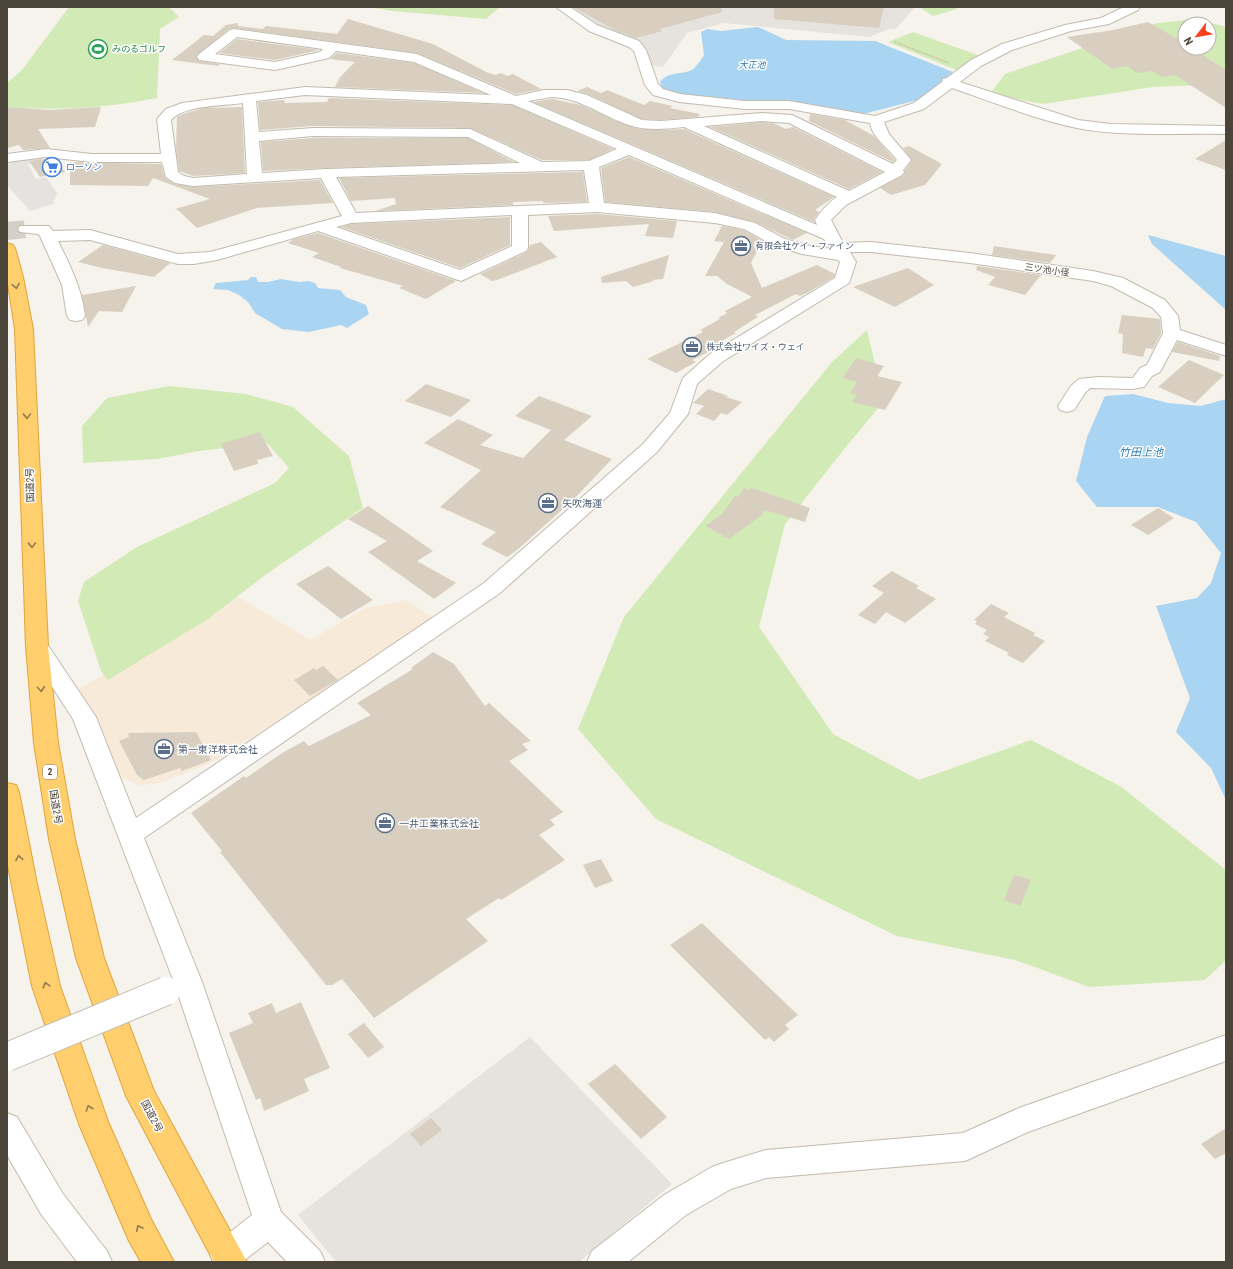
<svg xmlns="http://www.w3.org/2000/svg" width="1233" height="1269" viewBox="0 0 1233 1269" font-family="'Roboto Condensed','Noto Sans JP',sans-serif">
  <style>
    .commercial { fill: #f7ead8 }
    .industrial { fill: #e6e2dd }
    .green { fill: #d2eab5; fill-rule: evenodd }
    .parking { fill: #e5e3e0 }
    .water { fill: #a9d4f2 }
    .building { fill: #d8cfc1 }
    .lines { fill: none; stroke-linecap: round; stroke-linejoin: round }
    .minor-tunnel { stroke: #d4d0c8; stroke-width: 18; stroke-dasharray: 18 8; stroke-linecap: butt }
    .minor-casing { stroke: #c2bbae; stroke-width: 2 }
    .highway-casing { stroke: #e0a43c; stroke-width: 2 }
    .path { stroke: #c4b79f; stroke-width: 1.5; stroke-dasharray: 1 1; stroke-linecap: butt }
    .minor { fill: #fff; fill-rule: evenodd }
    .highway { fill: #ffcf6e; fill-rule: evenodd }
    .minor-bridge-casing { stroke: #c2bbae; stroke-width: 30; stroke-linecap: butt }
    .minor-bridge { stroke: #fff; stroke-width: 28 }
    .oneway { stroke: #937c4e }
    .labels { text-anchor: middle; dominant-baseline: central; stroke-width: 3; stroke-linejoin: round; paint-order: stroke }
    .far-leisure-label { font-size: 9px; fill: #27864d; stroke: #fff; text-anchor: start }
    .far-water-label { font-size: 9px; font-style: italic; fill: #2e7ab2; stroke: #fff }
    .far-shop-label { font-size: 9px; fill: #366cbe; stroke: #fff; text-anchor: start }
    .far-service-label { font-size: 9px; fill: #4e5e75; stroke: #fff; text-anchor: start }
    .far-street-label { font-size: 9px; fill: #4b4439; stroke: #fff }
    .shield { fill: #fff; stroke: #817c74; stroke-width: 1 }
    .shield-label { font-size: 9px; font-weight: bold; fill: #4b4439 }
    .street-label { font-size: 10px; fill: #4b4439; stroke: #fff }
    .service-label { font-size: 10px; fill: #4e5e75; stroke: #fff; text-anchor: start }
    .water-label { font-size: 11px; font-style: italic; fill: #2e7ab2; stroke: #fff }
  </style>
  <rect width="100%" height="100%" fill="#f6f3ec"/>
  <path class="commercial" d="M225 589 310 640 366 608 406 600 435 619 213 762 159 783 139 785 119 776 79 688 146 652Z"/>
  <g class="industrial">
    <path d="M570 7H915L896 29H889L869 37 724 23 687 33 663 67 649 65 646 55 570 10Z"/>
    <path d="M530 1037 672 1184 579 1262H336L298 1215Z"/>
  </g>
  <g class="green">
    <path d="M69 7H169L179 17 160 29 157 98C107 108 58 111 7 107V83L22 70Z"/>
    <path d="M369 7H500L486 19 392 11Z"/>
    <path d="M919 7H956L957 9 933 16Z"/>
    <path d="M1196 19 1226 27V84L1153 87 1043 104 1006 97 992 91 1005 74 1158 23ZM1185 24H1209V48H1185Z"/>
    <path d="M913 32 980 56 956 70 888 42Z"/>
    <path d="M867 330 884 401 845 448 785 524 759 627 833 734 919 780 1031 740 1120 786 1226 870V960L1205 980 1089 987 1015 960 897 936 656 819 578 729 624 617 832 362Z"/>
    <path d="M169 386 246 394 293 407 349 456 363 508 265 575 208 619 108 680 101 671 78 601 84 582 137 547 275 483 289 468 267 443 199 451 157 459 83 463 82 426 107 398Z"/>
  </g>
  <path class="parking" d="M29 158H41L43 161 28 164 36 179 46 177 57 193 53 204 30 211 7 185V164Z"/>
  <g class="water">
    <path d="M758 27 786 40 875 41 953 72 918 100 863 114 793 102 744 103 678 96 662 88 660 82C668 71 681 75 692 70 696 67 701 60 704 55L701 32 707 29 721 31Z"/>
    <path d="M1148 235 1226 256V310L1152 244Z"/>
    <path d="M251 277H256L258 282H268L281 279 299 282 308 281 315 283 318 288 340 290 346 297 366 305 369 314 347 328 341 325 309 332 282 329 255 313 248 302 239 295 228 290 213 289 216 283 248 280Z"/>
    <path d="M1133 394 1168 403 1201 406 1226 399V800L1211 768 1176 732 1190 698 1156 606 1197 598 1211 583 1221 553 1196 522 1158 507H1097L1076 481 1087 437 1105 396Z"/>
  </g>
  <g class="building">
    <path d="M573 7H721L722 12 660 29 662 31 636 38 615 30Z"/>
    <path d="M774 7H884L879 28 774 19Z"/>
    <path d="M348 19 433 44 486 72 495 75 501 73 507 76 513 74 541 89 516 94 417 53 234 28 229 29 196 56 199 61 220 64 218 66 172 60 204 35 213 36 226 25 238 23V26L263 29 266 26 337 34Z"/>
    <path d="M1148 22 1185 43V48H1192L1226 70V108L1175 75 1162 77 1152 71 1137 73 1127 66 1112 69 1067 37 1113 30Z"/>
    <path d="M237 39 320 50 275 60 219 53Z"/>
    <path d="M337 53 414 63 483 93 335 87 340 77 355 62 330 59Z"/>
    <path d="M587 87 601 93 607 90 644 105 650 101 673 106 670 108 700 114 698 117 661 120 642 119 588 94 577 91Z"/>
    <path d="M329 98 512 105 613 149 589 160H542L470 128 313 126 260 130 258 102 284 100 285 103 327 102Z"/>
    <path d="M552 99 581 105 635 128 656 130 684 129 834 197 815 210 819 212 814 219V222L533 102Z"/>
    <path d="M7 107 50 110 101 107 95 127 38 129 50 148 23 150 19 145 7 148Z"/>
    <path d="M242 107 245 173 193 176 179 171 176 148 177 117 186 113 205 108Z"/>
    <path d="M810 114 845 120 874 136 895 160 893 162 809 121Z"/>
    <path d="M762 122 773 123 786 129 793 127 882 172 849 189 710 127Z"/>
    <path d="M313 138H468L514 162 326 168 263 171 261 142Z"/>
    <path d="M1226 140V170L1195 159Z"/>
    <path d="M909 146 942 164 925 185 891 195 880 188 903 176 905 170 912 160 903 148Z"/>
    <path d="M629 157 807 233 793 240 755 222 715 212 605 202 601 168Z"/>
    <path d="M46 159 57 160 65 172 40 177 29 161Z"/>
    <path d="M70 162 161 164 165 178 175 184 193 187 320 180 333 203 257 208 197 228 179 211 175 209 210 199 153 178 148 186 70 185Z"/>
    <path d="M583 172 587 202 544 203 542 201 513 202V205L375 211 396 204 395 198 351 201 339 178Z"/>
    <path d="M597 214 677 221 673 238 645 236 649 224 554 231 548 216Z"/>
    <path d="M510 217V245L460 268 341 227 351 224Z"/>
    <path d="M722 226 743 230 762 241 751 263 762 288 817 265 835 274 834 277 807 293 800 296 796 294 755 315 758 317 734 332 736 333 720 342 722 343 709 350 711 351 692 360 696 362 676 373 647 359 703 332 700 330 720 319 718 318 727 313 725 311 752 297 727 284 717 276H705L724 242 714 241Z"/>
    <path d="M318 233 456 281 426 299 399 288 403 286 340 268 341 267 312 257 319 253 288 243 294 239Z"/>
    <path d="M541 242 557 257 497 280 492 281 480 274 527 252 530 245Z"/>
    <path d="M103 245 170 263 154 277 102 268 78 262Z"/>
    <path d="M994 246 1056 255 1050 263 992 255Z"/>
    <path d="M669 255 663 279 652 280 654 281 633 287 626 281 602 283 601 277Z"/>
    <path d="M977 266 1041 275 1025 295 988 285 995 277 976 270Z"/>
    <path d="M908 268 934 285 895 307 853 287Z"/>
    <path d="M136 286 122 312 99 311 88 327 82 295Z"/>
    <path d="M1122 315 1160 319 1161 333 1153 349 1146 348 1143 357 1122 353 1123 334 1118 333Z"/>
    <path d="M1178 342 1220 356 1219 361 1172 352Z"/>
    <path d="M856 358 884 366 877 376 902 382 885 410 852 402 857 395 850 393 857 382 843 378Z"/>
    <path d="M1189 360 1224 375 1195 403 1158 387Z"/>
    <path d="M426 384 471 400 451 417 405 401Z"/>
    <path d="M708 389 728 396 726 397 742 402 727 415 721 413 714 421 696 414 704 406 693 403Z"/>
    <path d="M539 396 592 416 564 440 612 459 573 500 516 551 507 557 481 544 496 532 440 507 481 470 424 443 458 419 493 435 480 445 523 458 551 430 515 416Z"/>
    <path d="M260 432 273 456 257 460 258 464 234 471 221 444Z"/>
    <path d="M744 488 750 490 751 488 767 493 810 508 805 522 765 510 762 515 729 539 706 526 723 513 735 496 738 497Z"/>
    <path d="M368 506 433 551 417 561 456 583 434 599 368 552 387 541 348 519Z"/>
    <path d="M1158 508 1174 518 1148 535 1131 525Z"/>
    <path d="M328 566 373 600 341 619 296 584Z"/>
    <path d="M892 571 919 586 916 588 936 599 905 623 886 612 875 624 858 615 884 593 872 586Z"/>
    <path d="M991 604 1009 613 1004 617 1035 633 1033 635 1045 641 1023 663 1007 655 1009 653 985 641 989 637 983 634 987 630 975 624 977 621 974 620Z"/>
    <path d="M433 652 454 664 485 706 489 703 531 741 522 744 528 750 509 761 563 812 550 820 555 825 539 835 565 860 501 900 499 898 466 919 488 941 374 1018 342 979 332 985H326L220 852 222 851 191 813 244 776 246 778 282 753 304 741 309 746 371 715 357 703 413 669 411 668Z"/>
    <path d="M323 666 338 680 310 696 294 680 314 668 316 670Z"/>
    <path d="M196 732 211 760 182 771 180 768 144 780 137 775 119 741 129 737 128 733Z"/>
    <path d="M601 859 613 881 595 888 583 865Z"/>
    <path d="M1014 875 1031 880 1020 906 1004 900Z"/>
    <path d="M702 923 798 1015 785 1025 789 1029 774 1042 769 1037 765 1040 670 945Z"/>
    <path d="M301 1002 330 1068 304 1079 309 1091 264 1111 260 1098 256 1100 229 1033 253 1023 248 1013 272 1003 276 1013Z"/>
    <path d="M364 1023 384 1047 368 1058 348 1034Z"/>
    <path d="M615 1064 667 1117 641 1139 588 1084Z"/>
    <path d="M431 1118 442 1130 421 1146 410 1134Z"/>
    <path d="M1226 1128V1153L1215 1159 1201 1144Z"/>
  </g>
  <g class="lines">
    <path class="minor-tunnel" d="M7 231 26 229"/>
    <defs>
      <g id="minor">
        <path d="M556 7H570L597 25 639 41 646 50 658 84 663 89 680 94 745 101H789L875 116 914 103 942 82 943 79 947 78 971 60 1002 44 1065 25 1101 18 1124 7H1140L1138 10 1109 24 1071 31 1012 50 981 66 960 82 1078 120 1111 124 1226 126V134C1180 133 1121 137 1077 128 1034 119 993 102 952 88L924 109 884 122 889 134 911 160 903 170 904 172 902 175 846 205 831 220 843 243 871 242 970 253 1093 271 1123 278 1165 300 1178 316 1180 330 1226 345V356L1177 340 1160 372 1152 376 1144 387 1132 389 1090 388 1085 393 1074 410 1067 412 1060 410 1058 406 1071 386 1079 379 1099 377 1133 378 1140 368 1147 365 1163 333 1161 317 1153 308 1111 286 1093 281 970 263 871 252H850L856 262 849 283 722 362 697 384 688 414 657 452 500 593 144 838 202 982 281 1212 320 1251 325 1262H287L268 1242 242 1262H213L210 1255 215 1244 252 1215 174 982 73 719 26 646 29 641 37 638 45 641 96 717 136 818 484 583 643 444 670 413 683 378 710 354 835 278 840 262 838 260 802 254 773 245 744 229 715 223 597 212 528 215V248L526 251 461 281 318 231 217 260 194 264H178L90 240 58 241C70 265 82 289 85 316L82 320 76 321 70 320 67 316 62 285 40 236 38 234 20 232 18 229 20 226H49L53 231 90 230 178 254 210 252 342 216 321 178 193 186 175 183 166 177 162 162H92L46 157 7 162V154L46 149 92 154H161L157 119 166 109 182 103 305 87 491 95 414 62 336 51 329 58 275 70 199 60 197 57 199 54 230 30 234 29 417 54 516 96 544 90H567L587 95 642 120 661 121 762 113 792 115 893 164 897 160C888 147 873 139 870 123L789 109H745L679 102 653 95 645 85 634 51 629 47 589 31ZM237 37 323 49 320 52 275 62 215 54ZM305 95 512 104 617 149 589 161 542 162 470 129 313 128 259 132 256 101ZM552 97C581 98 602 116 629 125 647 131 665 129 684 127L837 197C828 203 821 211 815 220L817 225 528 101ZM243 103 247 174 193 178 184 176 178 172 171 120C185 105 222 106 243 103ZM762 121 789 123 885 172 849 191 704 126ZM313 136 468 137 520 163 326 169 262 173 259 141ZM629 155 824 239 831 249 810 246 785 239 755 223 715 213 604 203 599 167ZM584 170 589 203 356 213 336 177ZM512 215V246L460 270 336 227 351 223Z"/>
        <path d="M1226 1035V1061L1028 1132 965 1161 766 1178 731 1189 686 1215 628 1262H587L592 1251 664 1195 712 1167 723 1163 766 1150 963 1133 1019 1108Z"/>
        <path d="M7 1113 17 1117 63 1194 107 1251 112 1262H77L41 1214 7 1155Z"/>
      </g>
      <g id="highway">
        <path d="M7 243 13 245 15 248 23 277 33 329 48 646 58 743 75 839 104 958 154 1091 247 1262H214L126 1096 76 958 49 839 34 743 26 646 15 329 7 278Z"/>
        <path d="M7 783 16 785 19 792 37 884 60 986 109 1124 151 1219 174 1262H141L129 1241 79 1124 32 986 7 861Z"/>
      </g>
    </defs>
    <use href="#minor" class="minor-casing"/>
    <use href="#highway" class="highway-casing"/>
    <path class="path" d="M895 42 949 63"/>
    <use href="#minor" class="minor"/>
    <use href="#highway" class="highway"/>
    <defs>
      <path id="minor-bridge" d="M7 1057 166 991"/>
    </defs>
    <use href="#minor-bridge" class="minor-bridge-casing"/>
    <use href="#minor-bridge" class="minor-bridge"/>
  </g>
  <defs><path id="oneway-chevron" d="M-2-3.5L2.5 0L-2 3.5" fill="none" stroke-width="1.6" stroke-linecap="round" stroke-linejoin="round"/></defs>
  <g class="oneway">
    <use href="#oneway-chevron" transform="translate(16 286) rotate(80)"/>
    <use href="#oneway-chevron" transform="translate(27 416) rotate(88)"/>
    <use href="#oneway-chevron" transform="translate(32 545) rotate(88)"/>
    <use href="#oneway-chevron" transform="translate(41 689) rotate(85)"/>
    <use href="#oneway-chevron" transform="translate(19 858) rotate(-100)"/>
    <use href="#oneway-chevron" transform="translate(46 985) rotate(-106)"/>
    <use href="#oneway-chevron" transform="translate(89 1108) rotate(-109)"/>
    <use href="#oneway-chevron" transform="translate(139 1228) rotate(-116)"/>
  </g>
  <defs>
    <symbol id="stadium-ring" viewBox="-11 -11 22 22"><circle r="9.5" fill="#fff" stroke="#2e9e5b" stroke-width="1.5"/><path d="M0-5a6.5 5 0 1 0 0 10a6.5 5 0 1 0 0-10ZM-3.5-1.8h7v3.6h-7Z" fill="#2e9e5b"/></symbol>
    <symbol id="supermarket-ring" viewBox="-11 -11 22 22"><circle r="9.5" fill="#fff" stroke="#3f7fe0" stroke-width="1.5"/><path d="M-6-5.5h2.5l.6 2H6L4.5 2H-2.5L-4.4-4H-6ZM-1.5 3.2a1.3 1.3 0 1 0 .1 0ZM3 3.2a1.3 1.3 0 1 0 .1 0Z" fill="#3f7fe0"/></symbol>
    <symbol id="office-ring" viewBox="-11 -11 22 22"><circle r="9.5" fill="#fff" stroke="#5c6f8a" stroke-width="1.5"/><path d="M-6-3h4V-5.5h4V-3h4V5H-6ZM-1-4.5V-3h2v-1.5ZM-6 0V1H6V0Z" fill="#5c6f8a"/></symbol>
  </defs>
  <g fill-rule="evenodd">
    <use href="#stadium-ring" x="87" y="38" width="22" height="22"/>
    <use href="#supermarket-ring" x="41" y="156" width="22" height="22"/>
    <use href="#office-ring" x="730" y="235" width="22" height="22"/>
    <use href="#office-ring" x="681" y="336" width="22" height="22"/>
    <use href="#office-ring" x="537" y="492" width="22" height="22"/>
    <use href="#office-ring" x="153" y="738" width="22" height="22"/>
    <use href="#office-ring" x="374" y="812" width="22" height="22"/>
  </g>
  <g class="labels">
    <g class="far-leisure-label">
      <text x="112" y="49">みのるゴルフ</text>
    </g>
    <g class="far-water-label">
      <text x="752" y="65">大正池</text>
    </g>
    <g class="far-shop-label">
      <text x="66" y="167">ローソン</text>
    </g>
    <g class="far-service-label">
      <text x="755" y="246">有限会社ケイ・ファイン</text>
      <text x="706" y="347">株式会社ワイズ・ウェイ</text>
    </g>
    <g class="far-street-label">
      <text transform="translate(1047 270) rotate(8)">三ツ池小径</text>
    </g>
    <rect class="shield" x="43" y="765" width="14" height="14" rx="3"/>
    <g class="shield-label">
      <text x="50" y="772">2</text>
    </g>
    <g class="street-label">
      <text transform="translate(30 485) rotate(-92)">国道2号</text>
      <text transform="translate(56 807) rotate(81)">国道2号</text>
      <text transform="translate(152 1116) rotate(62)">国道2号</text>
    </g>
    <g class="service-label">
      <text x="562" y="503">矢吹海運</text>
      <text x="178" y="749">第一東洋株式会社</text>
      <text x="399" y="823">一井工業株式会社</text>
    </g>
    <g class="water-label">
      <text x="1141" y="452">竹田上池</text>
    </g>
  </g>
  <rect width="1233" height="1269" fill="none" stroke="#4b4439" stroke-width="16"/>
  <g transform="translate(1197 36) rotate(239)"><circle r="19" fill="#ffffff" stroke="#b7b4b0"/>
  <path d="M0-3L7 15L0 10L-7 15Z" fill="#fc3f1d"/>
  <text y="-6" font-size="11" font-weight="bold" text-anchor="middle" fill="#4b4439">N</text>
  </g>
</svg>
